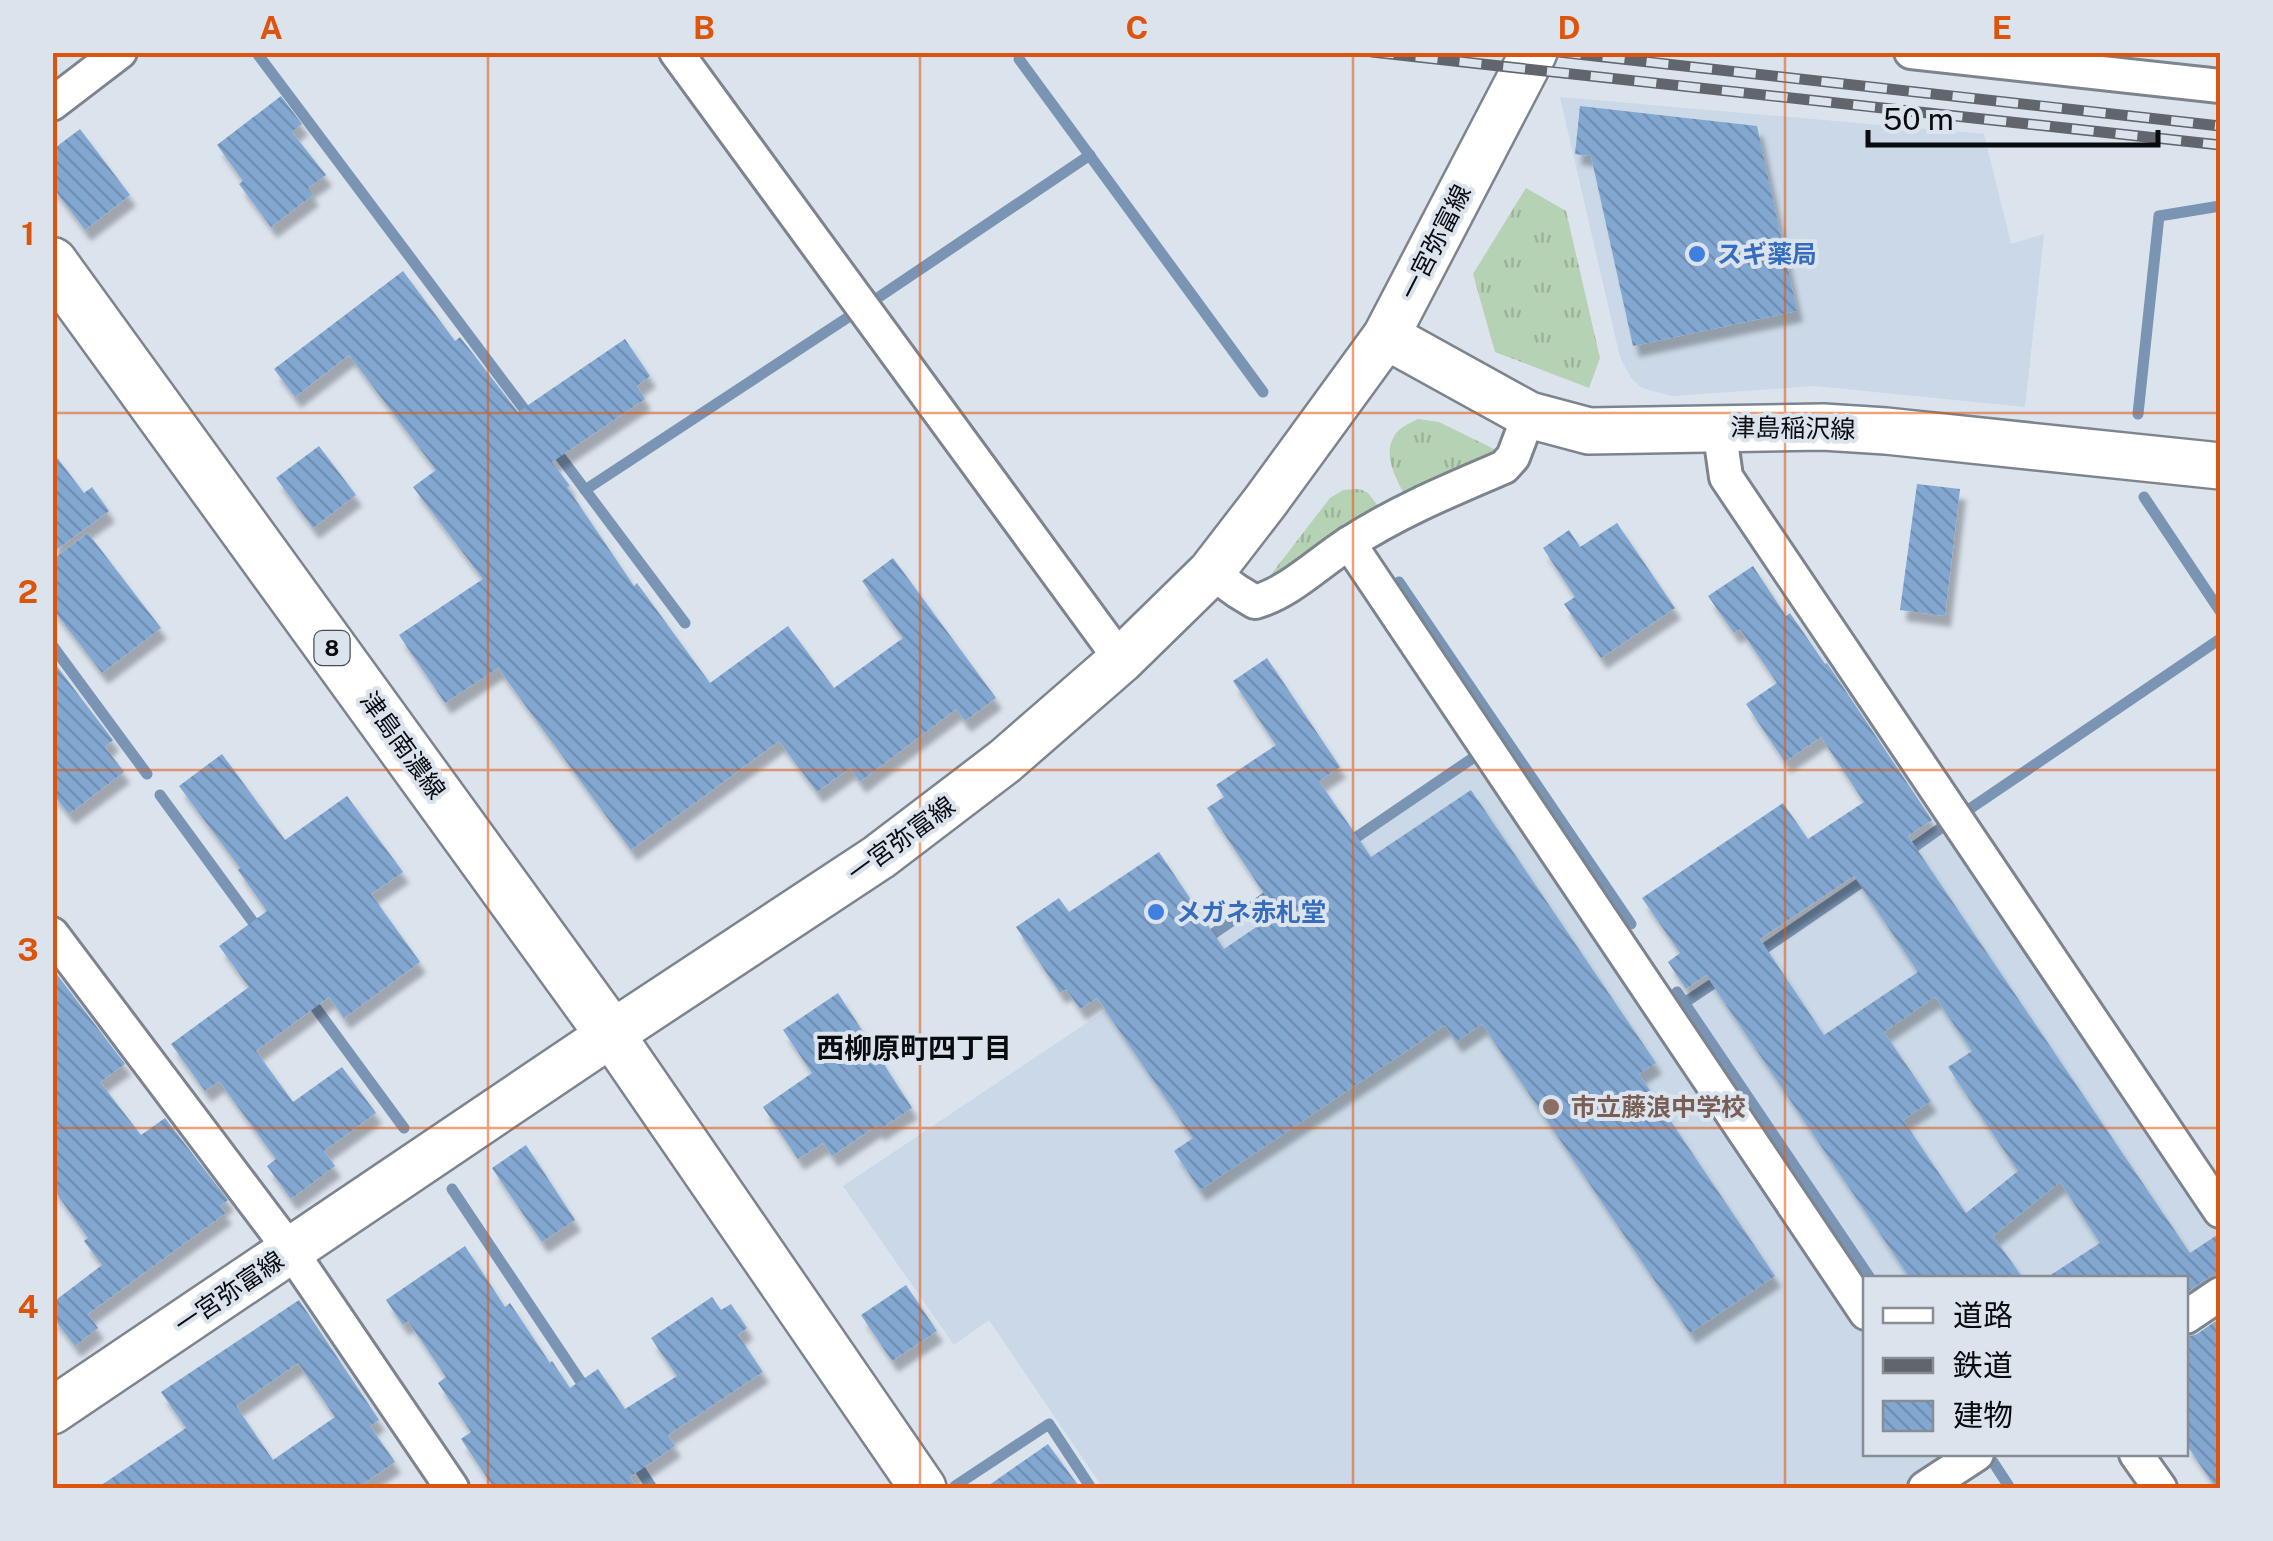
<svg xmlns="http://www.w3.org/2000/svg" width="2273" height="1541" viewBox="0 0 2273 1541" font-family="'Public Sans','Noto Sans JP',sans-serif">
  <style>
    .built { fill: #cad8e7 }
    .grass { fill: url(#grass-tufts) }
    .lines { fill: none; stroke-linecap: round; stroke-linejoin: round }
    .stream { stroke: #7a94b4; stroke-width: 11 }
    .building { fill: url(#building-back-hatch); fill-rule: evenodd; filter: url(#shadow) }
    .street-casing { stroke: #7d848d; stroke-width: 38 }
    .secondary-casing { stroke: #7d848d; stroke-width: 50 }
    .primary-casing { stroke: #7d848d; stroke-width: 55 }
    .street { stroke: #fff; stroke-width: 32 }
    .secondary { stroke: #fff; stroke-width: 45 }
    .primary { stroke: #fff; stroke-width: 50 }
    .rail-casing { stroke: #61666c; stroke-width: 11 }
    .rail { stroke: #dbe3ed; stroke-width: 8; stroke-dasharray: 22; stroke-linecap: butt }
    .grid { fill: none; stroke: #dd550c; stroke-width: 2.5; stroke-opacity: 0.55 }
    .shop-dot { fill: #3f7fe0; stroke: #dbe3ed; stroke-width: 4 }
    .education-dot { fill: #8d6e63; stroke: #dbe3ed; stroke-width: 4 }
    .labels { text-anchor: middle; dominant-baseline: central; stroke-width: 8; stroke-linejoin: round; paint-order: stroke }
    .shield { fill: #dbe3ed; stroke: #484c52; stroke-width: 2.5 }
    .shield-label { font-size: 22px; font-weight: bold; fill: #090c0f }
    .street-label { font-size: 25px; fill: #090c0f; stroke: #dbe3ed }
    .shop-label { font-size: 25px; font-weight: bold; fill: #366cbe; stroke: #dbe3ed; text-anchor: start }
    .education-label { font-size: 25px; font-weight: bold; fill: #785e54; stroke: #dbe3ed; text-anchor: start }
    .neighbourhood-label { font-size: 28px; font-weight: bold; fill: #090c0f; stroke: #dbe3ed }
    .neatline { fill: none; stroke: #dd550c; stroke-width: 4 }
    .grid-label { font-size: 32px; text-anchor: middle; font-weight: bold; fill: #dd550c }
  </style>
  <defs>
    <pattern id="grass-tufts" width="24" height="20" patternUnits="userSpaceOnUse" patternTransform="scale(2.5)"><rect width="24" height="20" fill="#b6d2b4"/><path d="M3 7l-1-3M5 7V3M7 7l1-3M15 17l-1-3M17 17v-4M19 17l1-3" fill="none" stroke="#9bb39a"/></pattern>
    <pattern id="building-back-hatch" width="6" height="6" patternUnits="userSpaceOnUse" patternTransform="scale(2.5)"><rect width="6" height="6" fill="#82a8d1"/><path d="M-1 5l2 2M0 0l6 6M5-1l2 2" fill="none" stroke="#6f8fb2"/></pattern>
    <filter id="shadow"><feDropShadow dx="6" dy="11" stdDeviation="2.5" flood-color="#0004"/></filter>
  </defs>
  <rect width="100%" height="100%" fill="#dbe3ed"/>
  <g class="built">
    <path d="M1560 97 1984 134 2011 244 2044 234 2025 407 1815 386 1672 396 1642 388 1631 378 1620 357Z"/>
    <path d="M1477 762 1656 1028 1954 826 2220 1225V1272L2186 1296V1278H1866V1454H1952L1901 1488H1103L989 1320 954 1345 843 1186Z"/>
  </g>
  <g class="grass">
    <path d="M1526 188 1566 211 1600 358 1589 388 1495 352 1473 274Z"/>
    <path d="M1418 419 1439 422 1496 450 1404 494C1395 476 1381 452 1397 432 1401 427 1412 422 1418 419Z"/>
    <path d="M1360 489 1368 493 1378 506 1266 581 1330 498 1343 490Z"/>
  </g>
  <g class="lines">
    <g class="stream">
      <path d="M256 52 533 421"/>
      <path d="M1019 59 1263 392"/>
      <path d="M879 297 1090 155"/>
      <path d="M2138 414 2159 216 2220 206"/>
      <path d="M553 447 685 623"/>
      <path d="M585 490 850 316"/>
      <path d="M2144 497 2220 611"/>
      <path d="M1399 582 1631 924"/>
      <path d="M52 645 147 774"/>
      <path d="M160 795 261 933"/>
      <path d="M1971 808 2220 639"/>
      <path d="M1345 845 1470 760"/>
      <path d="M1904 854 1941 828"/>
      <path d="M1204 940 1280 888"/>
      <path d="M1755 955 1872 875"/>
      <path d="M1677 992 1870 1278"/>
      <path d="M307 996 404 1128"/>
      <path d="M1684 1003 1723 977"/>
      <path d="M452 1189 589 1394"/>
      <path d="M633 1459 652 1488"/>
      <path d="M1993 1462 2010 1488"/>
      <path d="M955 1486 1049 1424 1091 1488"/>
    </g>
  </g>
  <g class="building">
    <path d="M281 96 302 124 292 132 326 175 308 188 313 195 271 227 239 184 243 181 217 145Z"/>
    <path d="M1580 106 1757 126 1797 311 1633 346 1591 156 1575 154Z"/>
    <path d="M80 129 130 195 85 230 52 186V150Z"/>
    <path d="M403 271 455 341 460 337 518 412 625 339 650 376 637 386 645 399 552 462 570 486 567 487 634 586 637 583 710 683 788 626 834 688 903 638 862 581 893 558 996 698 965 721 956 709 860 782 850 768 817 792 779 741 631 850 498 668 445 703 399 635 483 579 413 487 436 470 349 355 295 397 274 369Z"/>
    <path d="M319 446 356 495 313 528 276 478Z"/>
    <path d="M52 451 84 493 92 487 109 511 52 553Z"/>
    <path d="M1917 484 1960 489 1945 616 1900 610Z"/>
    <path d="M1617 523 1675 608 1601 658 1564 604 1575 597 1543 548 1569 530 1580 547Z"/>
    <path d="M88 533 161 628 102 673 52 608V560Z"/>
    <path d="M1753 566 1786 616 1790 613 1825 664 1827 663 1932 820 1908 836 2190 1253 2220 1233V1274L2209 1277 2186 1293V1278H2046L2100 1243 2060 1182 1993 1236 2023 1278H1910L1706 975 1686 989 1668 962 1680 953 1642 898 1783 803 1808 839 1864 802 1821 737 1785 762 1746 704 1777 683 1740 629 1734 633 1708 596ZM1854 876 1918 972 1824 1035 1760 939ZM1935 997 1972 1051 1948 1067 2018 1171 1966 1213 1903 1120 1931 1101 1884 1032Z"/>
    <path d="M1267 658 1340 767 1319 781 1371 857 1471 790 1656 1063 1639 1074 1775 1276 1690 1333 1482 1024 1456 1042 1445 1025 1200 1190 1174 1151 1193 1138 1097 998 1080 1009 1066 989 1060 993 1016 927 1059 898 1069 912 1159 852 1224 949 1277 913 1207 808 1224 797 1216 785 1276 745 1233 681Z"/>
    <path d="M52 660 113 740 105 747 124 772 69 814 52 793Z"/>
    <path d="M222 754 285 840 347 796 403 872 371 894 420 962 344 1018 329 997 256 1051 293 1102 342 1067 376 1113 324 1151 335 1166 291 1199 267 1166 276 1159 219 1081 205 1091 171 1044 249 987 219 946 267 911 238 870 240 868 179 786Z"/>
    <path d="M52 968 125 1064 100 1082 141 1135 165 1118 228 1200 220 1206 226 1213 88 1314 98 1328 75 1346 52 1316V1303L102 1265 84 1241 88 1238 52 1187Z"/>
    <path d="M838 993 912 1108 879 1130 876 1126 832 1156 823 1143 798 1159 763 1107 812 1073 783 1030Z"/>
    <path d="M526 1145 575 1220 542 1242 492 1168Z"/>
    <path d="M465 1246 505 1307 510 1303 550 1363 552 1361 570 1388 598 1369 625 1409 677 1376 651 1338 712 1297 721 1310 731 1304 747 1328 738 1335 763 1372 668 1435 675 1446 630 1477 637 1488H494L461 1439 471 1432 438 1383 446 1377 408 1321 403 1325 386 1300Z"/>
    <path d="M906 1285 937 1331 892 1361 861 1315Z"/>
    <path d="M299 1300 379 1420 370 1426 395 1462 357 1488H97L186 1428 161 1392ZM298 1363 335 1417 273 1460 236 1406Z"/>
    <path d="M2220 1318V1488H2216L2186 1444V1337L2197 1334Z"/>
    <path d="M1048 1444 1080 1488H985Z"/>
  </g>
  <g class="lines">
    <defs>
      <g id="street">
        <path d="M676 52 1121 660"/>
        <path d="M1911 52 2220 86"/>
        <path d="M52 104 120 52"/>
        <path d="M1719 427 1726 477 2220 1211"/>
        <path d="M1349 543 1866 1313"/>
        <path d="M1211 572 1237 591 1255 602C1290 592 1318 563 1348 544 1397 512 1450 490 1504 467L1513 457 1529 415"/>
        <path d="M52 934 291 1251 452 1488"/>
        <path d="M2186 1317 2220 1294"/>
        <path d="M2136 1454 2160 1488"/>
        <path d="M1925 1488 1977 1454"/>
      </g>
      <g id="secondary">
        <path d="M1386 336 1529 415 1589 431 1823 427 1886 431 2220 466"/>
        <path d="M611 1034 923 1488"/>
        <path d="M52 1411 611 1034 879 857 1005 761 1121 660 1211 572 1265 502 1386 336 1534 52"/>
      </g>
      <path id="primary" d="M52 263 611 1034"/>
    </defs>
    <use href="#street" class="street-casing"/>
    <use href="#secondary" class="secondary-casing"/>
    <use href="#primary" class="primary-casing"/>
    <use href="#street" class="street"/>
    <use href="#secondary" class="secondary"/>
    <use href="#primary" class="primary"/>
    <defs>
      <g id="rail">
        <path d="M1372 52 2220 145"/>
        <path d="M1559 52 2220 126"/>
      </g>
    </defs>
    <use href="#rail" class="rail-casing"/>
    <use href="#rail" class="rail"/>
  </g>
  <path class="grid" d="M488 52V1488M920 52V1488M1353 52V1488M1785 52V1488M52 413H2220M52 770H2220M52 1128H2220"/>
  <g class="shop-dot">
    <circle cx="1697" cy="254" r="10"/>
    <circle cx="1156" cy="912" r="10"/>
  </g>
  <circle class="education-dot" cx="1551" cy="1107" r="10"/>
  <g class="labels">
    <rect class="shield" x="314.5" y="631" width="35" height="34" rx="8"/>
    <g class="shield-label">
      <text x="332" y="648">8</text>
    </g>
    <g class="street-label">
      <text transform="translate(1435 242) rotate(-63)">一宮弥富線</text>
      <text transform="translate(1793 428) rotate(1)">津島稲沢線</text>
      <text transform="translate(403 745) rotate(54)">津島南濃線</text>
      <text transform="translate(901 839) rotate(-36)">一宮弥富線</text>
      <text transform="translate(229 1292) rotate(-34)">一宮弥富線</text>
    </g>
    <g class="shop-label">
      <text x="1717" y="254">スギ薬局</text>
      <text x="1176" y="912">メガネ赤札堂</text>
    </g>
    <g class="education-label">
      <text x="1571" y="1107">市立藤浪中学校</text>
    </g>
    <g class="neighbourhood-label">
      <text x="914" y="1047">西柳原町四丁目</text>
    </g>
  </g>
  <rect width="2273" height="1541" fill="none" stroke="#dbe3ed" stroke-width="110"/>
  <rect x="1863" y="1276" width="325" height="180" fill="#dbe3ed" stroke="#878d94" stroke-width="2.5"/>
  <rect x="1883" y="1308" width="50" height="15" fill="#ffffff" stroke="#878d94" stroke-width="2.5"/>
  <text x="1953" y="1326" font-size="30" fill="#090c0f">道路</text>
  <rect x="1883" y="1358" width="50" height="15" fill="#61666c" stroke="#878d94" stroke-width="2.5"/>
  <text x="1953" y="1376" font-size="30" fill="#090c0f">鉄道</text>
  <rect x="1883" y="1401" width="50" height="30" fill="url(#building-back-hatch)" stroke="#878d94" stroke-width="2.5"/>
  <text x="1953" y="1426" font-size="30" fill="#090c0f">建物</text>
  <path d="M1868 130v15h290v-15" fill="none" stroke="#090c0f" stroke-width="5"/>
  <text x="1883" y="130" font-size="30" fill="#090c0f" stroke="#dbe3ed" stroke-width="8" paint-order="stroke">50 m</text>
  <rect x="55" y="55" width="2163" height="1431" class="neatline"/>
  <g class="grid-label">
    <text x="271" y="39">A</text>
    <text x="704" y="39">B</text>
    <text x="1137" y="39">C</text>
    <text x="1569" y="39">D</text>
    <text x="2002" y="39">E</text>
    <text x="28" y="245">1</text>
    <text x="28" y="603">2</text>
    <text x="28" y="961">3</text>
    <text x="28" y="1318">4</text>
  </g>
</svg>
